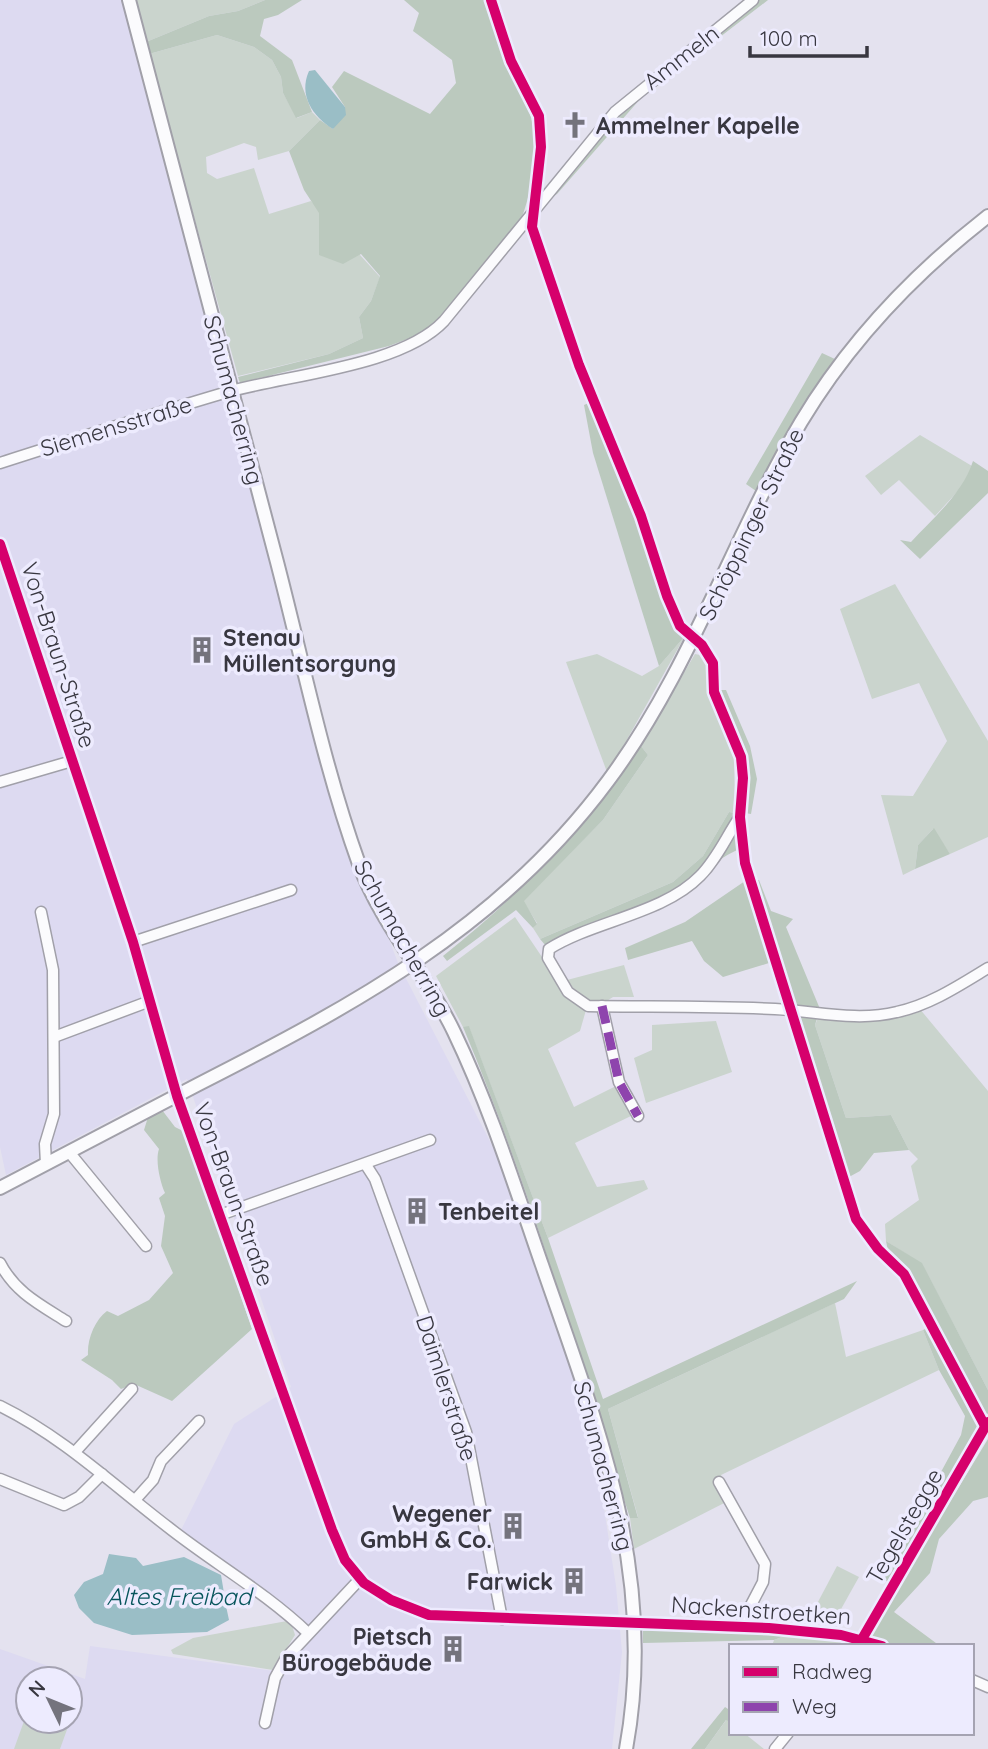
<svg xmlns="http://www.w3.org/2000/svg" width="988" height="1749" viewBox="0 0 988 1749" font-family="Quicksand,sans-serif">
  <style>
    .built { fill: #dddaf1; fill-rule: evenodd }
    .green { fill: #cad4cd }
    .forest { fill: #bbc9be }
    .water { fill: #9abec6 }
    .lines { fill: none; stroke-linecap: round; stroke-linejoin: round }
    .minor-casing { stroke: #a1a0a9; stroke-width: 13 }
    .secondary-casing { stroke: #a1a0a9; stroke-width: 16 }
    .minor { stroke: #fbfbfd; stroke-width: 10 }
    .secondary { stroke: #fbfbfd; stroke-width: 12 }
    .quiet { stroke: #8e44ad; stroke-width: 9; stroke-dasharray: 18 9; stroke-linecap: butt }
    .cycleway-casing { stroke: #edebfe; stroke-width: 15 }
    .cycleway { stroke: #d6006c; stroke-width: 10 }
    .labels { text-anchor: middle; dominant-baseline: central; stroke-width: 7; stroke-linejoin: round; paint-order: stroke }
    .street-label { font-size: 23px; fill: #383740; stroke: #edebfe }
    .poi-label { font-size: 23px; font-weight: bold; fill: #383740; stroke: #edebfe; text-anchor: start }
    .water-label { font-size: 24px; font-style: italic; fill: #07555c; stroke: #edebfe }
  </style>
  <rect width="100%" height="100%" fill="#e4e2ef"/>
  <path class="built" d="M0 0H134L311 674 341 813 398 963 496 1153 591 1424 616 1586 622 1652 612 1749H0V1649L85 1679 90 1646 274 1671 308 1628 181 1530 234 1424 291 1387 187 1079 6 1175 0 1147ZM28 1679H70V1721H28Z"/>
  <g class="green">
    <path d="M135 0H265L238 11 209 16 146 42Z"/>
    <path d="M217 35 254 47 272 60 281 77 283 93 297 118 312 112 320 120 289 151 258 160 256 147 244 143 206 157 207 173 217 179 254 168 269 214 311 201 380 277 371 301 359 317 363 338 329 354 238 376 149 54Z"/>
    <path d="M920 435 972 466 968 480 935 516 899 480 881 495 865 476Z"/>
    <path d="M895 584 988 741V837L950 854 933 829 918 845 915 869 903 875 881 795 913 796 947 741 919 683 872 699 840 609Z"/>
    <path d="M685 636 615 761 607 772 566 662 597 654 642 676 659 666Z"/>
    <path d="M695 654 705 656 711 698 734 754 735 813 729 812 703 856 673 882 540 939 533 928 537 923 523 901 603 820 648 755 641 746Z"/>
    <path d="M515 917 569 997 586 1010 580 1031 548 1049 574 1107 616 1086 631 1116 575 1143 597 1187 644 1180 648 1189 548 1238 469 1027H463L436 976Z"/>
    <path d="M624 965 634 997H613L602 1004 583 1001 567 980Z"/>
    <path d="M919 1008 988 1091V1390L922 1264 886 1241 885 1224 919 1200 911 1166 918 1159 909 1150 891 1115 846 1118 815 1025 818 1018Z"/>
    <path d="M716 1021 732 1072 646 1103 634 1058 652 1050V1025Z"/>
    <path d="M835 1303 846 1357 923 1330 939 1370 721 1475 734 1498 634 1549 630 1518 638 1517 608 1409Z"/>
    <path d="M837 1566 859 1577 836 1618 810 1617Z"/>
    <path d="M287 1621 291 1622 295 1635 273 1670 173 1654 171 1650 193 1638Z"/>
    <path d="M787 1635 848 1638 851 1646H772L774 1640Z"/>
    <path d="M28 1710V1721H60L69 1724 60 1749H14Z"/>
    <path d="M727 1719 731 1722V1733H744L764 1749H705Z"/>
  </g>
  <g class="forest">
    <path d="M265 0H302L278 15 264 19 260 36 292 60 312 112 296 118 283 93 281 77 272 60 254 47 217 35 149 54 146 42 209 16 238 11Z"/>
    <path d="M404 0H495L524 76 519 86C542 130 538 171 522 217L437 321 418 335 389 346 240 383 238 377 329 354 363 338 359 317 371 301 380 276 361 254 343 264 319 255V213L304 190 289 151 320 120 333 129 345 107 332 87 344 71 430 114 456 83 452 60 413 31 419 13Z"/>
    <path d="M756 0H768L641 98 557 194 543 203 584 151 639 93Z"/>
    <path d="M822 353 837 360 799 417 756 491 746 484Z"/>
    <path d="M598 399 685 636 659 666 593 453 584 405Z"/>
    <path d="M973 461 988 471V493L920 559 900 540 911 542C934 517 963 493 973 461Z"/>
    <path d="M716 690H726L750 746 757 779 751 814 745 813 744 761Z"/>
    <path d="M641 746 648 755 603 820 524 901 537 924 533 928 516 910 447 961 443 956C521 895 583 826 641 746Z"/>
    <path d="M729 812 735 813 742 839 737 850C712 862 691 882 665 896 628 917 585 930 546 946L540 939 673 882 703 856Z"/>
    <path d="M934 828 950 854 915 869 918 845Z"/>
    <path d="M759 880 771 911 793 919 786 927 820 1009 815 1025 846 1118 891 1115 909 1150 874 1153 860 1171 849 1177 798 1017 785 1001 769 963 723 977 704 961 692 941 628 960 625 948 685 922 745 881Z"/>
    <path d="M469 1026 548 1238 603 1399 857 1281 844 1299 608 1409 638 1518H630C577 1354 530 1186 463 1027Z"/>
    <path d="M162 1110 175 1127 185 1132 252 1329 172 1401 134 1384 121 1389 112 1380 81 1360 88 1355C87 1339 95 1320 107 1311L118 1316 149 1300 173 1273 161 1246 165 1216 159 1198 165 1193C160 1182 155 1160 159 1149L144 1130 149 1114Z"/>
    <path d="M886 1241 922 1263 988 1390V1413L890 1583 883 1579 961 1435 965 1416 939 1370 923 1330 936 1324 911 1280 888 1251Z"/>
    <path d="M988 1439V1497L973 1501 939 1539 930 1573 894 1612 940 1646H890L868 1637Z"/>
    <path d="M667 1629 787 1635 774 1640 643 1643V1631Z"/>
    <path d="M725 1707 731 1711V1722L726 1720 705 1749H691Z"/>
  </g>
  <g class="water">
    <path d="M315 70 345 107 346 115 333 129C313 117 298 95 309 71Z"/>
    <path d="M109 1554 136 1558 143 1566 184 1557 221 1575 224 1593 243 1596 244 1601 226 1606 229 1620 207 1632 132 1635 94 1623 79 1608 74 1595 84 1582 103 1574Z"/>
  </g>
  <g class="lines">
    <defs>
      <g id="minor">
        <path d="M491 0 511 61 539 116 541 147 532 227 579 365 641 516 667 596 680 626 702 645 713 663 714 692 741 757 743 778 740 817 745 863 856 1219 878 1249 904 1274 985 1426"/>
        <path d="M0 463C75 439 149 415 224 393 285 375 401 367 444 321L615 112 753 0"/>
        <path d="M0 544 133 942 177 1096 332 1530 345 1560 364 1583 391 1600 429 1615 769 1628 841 1635 882 1646"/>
        <path d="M0 782 72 761"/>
        <path d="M739 818C726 837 717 859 700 876 663 914 593 921 549 949L548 958 568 992 588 1006C651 1007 713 1006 775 1009 816 1011 856 1022 897 1012 930 1005 960 985 988 968"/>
        <path d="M41 912 53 970 54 1114 45 1144 46 1164"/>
        <path d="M133 942 291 890"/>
        <path d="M602 1006 619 1082 638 1116"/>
        <path d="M54 1037 150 1001"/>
        <path d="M69 1152 146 1246"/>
        <path d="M366 1165 375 1179 466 1432 502 1619"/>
        <path d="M220 1215 430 1140"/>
        <path d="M0 1263C15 1292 39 1304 66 1321"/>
        <path d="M0 1406C63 1437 113 1485 168 1527 215 1564 265 1592 308 1633"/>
        <path d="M75 1452 132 1389"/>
        <path d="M0 1479 64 1505 79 1497 102 1474"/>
        <path d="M719 1482 765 1564 763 1582 740 1626"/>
        <path d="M135 1500 153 1480 161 1461 199 1421"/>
        <path d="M858 1646 988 1423"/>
        <path d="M972 1680 988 1687"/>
        <path d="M265 1723 275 1678 286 1658 360 1579"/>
        <path d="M775 1749 788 1733"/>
      </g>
      <g id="secondary">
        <path d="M129 0C178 187 228 374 277 562 303 662 324 767 359 864 381 924 427 975 454 1032 490 1107 515 1187 542 1265 598 1427 658 1575 626 1749"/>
        <path d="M0 1188C66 1154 131 1119 197 1085 354 1005 500 927 608 781 690 671 732 539 801 422 849 342 915 273 988 216"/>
      </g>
    </defs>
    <use href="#minor" class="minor-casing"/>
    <use href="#secondary" class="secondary-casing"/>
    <use href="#minor" class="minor"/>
    <use href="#secondary" class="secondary"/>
    <path class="quiet" d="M602 1006 619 1082 638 1116"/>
    <defs>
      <g id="cycleway">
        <path d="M491 0 511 61 539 116 541 147 532 227 579 365 641 516 667 596 680 626 702 645 713 663 714 692 741 757 743 778 740 817 745 863 856 1219 878 1249 904 1274 985 1426"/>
        <path d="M0 544 133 942 177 1096 332 1530 345 1560 364 1583 391 1600 429 1615 769 1628 841 1635 882 1646"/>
        <path d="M858 1646 988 1422"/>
      </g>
    </defs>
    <use href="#cycleway" class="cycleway-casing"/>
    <use href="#cycleway" class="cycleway"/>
  </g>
  <defs>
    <symbol id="church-bare" viewBox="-9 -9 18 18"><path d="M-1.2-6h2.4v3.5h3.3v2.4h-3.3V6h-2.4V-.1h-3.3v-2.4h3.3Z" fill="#74737d" stroke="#edebfe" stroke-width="2.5" paint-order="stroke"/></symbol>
    <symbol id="building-bare" viewBox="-9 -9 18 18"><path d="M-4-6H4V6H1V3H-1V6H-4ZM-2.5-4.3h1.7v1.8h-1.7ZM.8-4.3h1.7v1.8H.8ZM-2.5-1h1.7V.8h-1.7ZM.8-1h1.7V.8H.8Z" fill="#74737d" stroke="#edebfe" stroke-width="2.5" paint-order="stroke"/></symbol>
  </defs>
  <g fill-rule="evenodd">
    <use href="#church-bare" x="556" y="106" width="38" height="38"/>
    <use href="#building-bare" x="183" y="631" width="38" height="38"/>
    <use href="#building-bare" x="398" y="1192" width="38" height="38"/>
    <use href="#building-bare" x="494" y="1507" width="38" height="38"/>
    <use href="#building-bare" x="555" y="1562" width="38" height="38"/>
    <use href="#building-bare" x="434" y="1630" width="38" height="38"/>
  </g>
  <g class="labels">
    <g class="street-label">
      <text transform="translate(681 57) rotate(-38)">Ammeln</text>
      <text transform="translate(234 400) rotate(75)">Schumacherring</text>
      <text transform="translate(116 426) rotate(-17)">Siemensstraße</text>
      <text transform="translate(751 524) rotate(-64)">Schöppinger Straße</text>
      <text transform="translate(59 655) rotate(72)">Von-Braun-Straße</text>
      <text transform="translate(403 938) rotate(61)">Schumacherring</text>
      <text transform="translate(234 1194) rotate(70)">Von-Braun-Straße</text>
      <text transform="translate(447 1388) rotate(72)">Daimlerstraße</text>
      <text transform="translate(604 1466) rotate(75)">Schumacherring</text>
      <text transform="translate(904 1526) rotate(-60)">Tegelstegge</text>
      <text transform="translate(761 1610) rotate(4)">Nackenstroetken</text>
    </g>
    <g class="poi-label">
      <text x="596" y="125">Ammelner Kapelle</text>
      <text x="223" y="637">Stenau<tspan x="223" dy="26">Müllentsorgung</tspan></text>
      <text x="438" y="1211">Tenbeitel</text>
      <text x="492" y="1513" text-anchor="end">Wegener<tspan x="492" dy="26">GmbH &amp; Co.</tspan></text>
      <text x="553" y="1581" text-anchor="end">Farwick</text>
      <text x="432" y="1636" text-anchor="end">Pietsch<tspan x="432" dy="26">Bürogebäude</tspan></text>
    </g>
    <g class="water-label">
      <text x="179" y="1596">Altes Freibad</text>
    </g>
  </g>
  <rect x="729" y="1644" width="245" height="91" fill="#edebfe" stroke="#a5a3b2" stroke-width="2"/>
  <rect x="743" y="1667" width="35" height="10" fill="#d6006c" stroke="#a5a3b2" stroke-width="2"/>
  <text x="792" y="1679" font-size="21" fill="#383740">Radweg</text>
  <rect x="743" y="1702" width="35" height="10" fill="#8e44ad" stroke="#a5a3b2" stroke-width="2"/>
  <text x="792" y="1714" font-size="21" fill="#383740">Weg</text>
  <g transform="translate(49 1700) rotate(313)"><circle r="33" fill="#edebfe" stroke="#a5a3b2" stroke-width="2"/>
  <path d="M0-5L12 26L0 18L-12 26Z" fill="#74737d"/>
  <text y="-10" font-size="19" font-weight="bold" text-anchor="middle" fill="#383740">N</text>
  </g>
  <path d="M750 46v10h117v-10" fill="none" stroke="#383740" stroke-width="3.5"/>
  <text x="760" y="46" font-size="21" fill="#383740" stroke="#edebfe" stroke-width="5" paint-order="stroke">100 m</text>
</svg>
